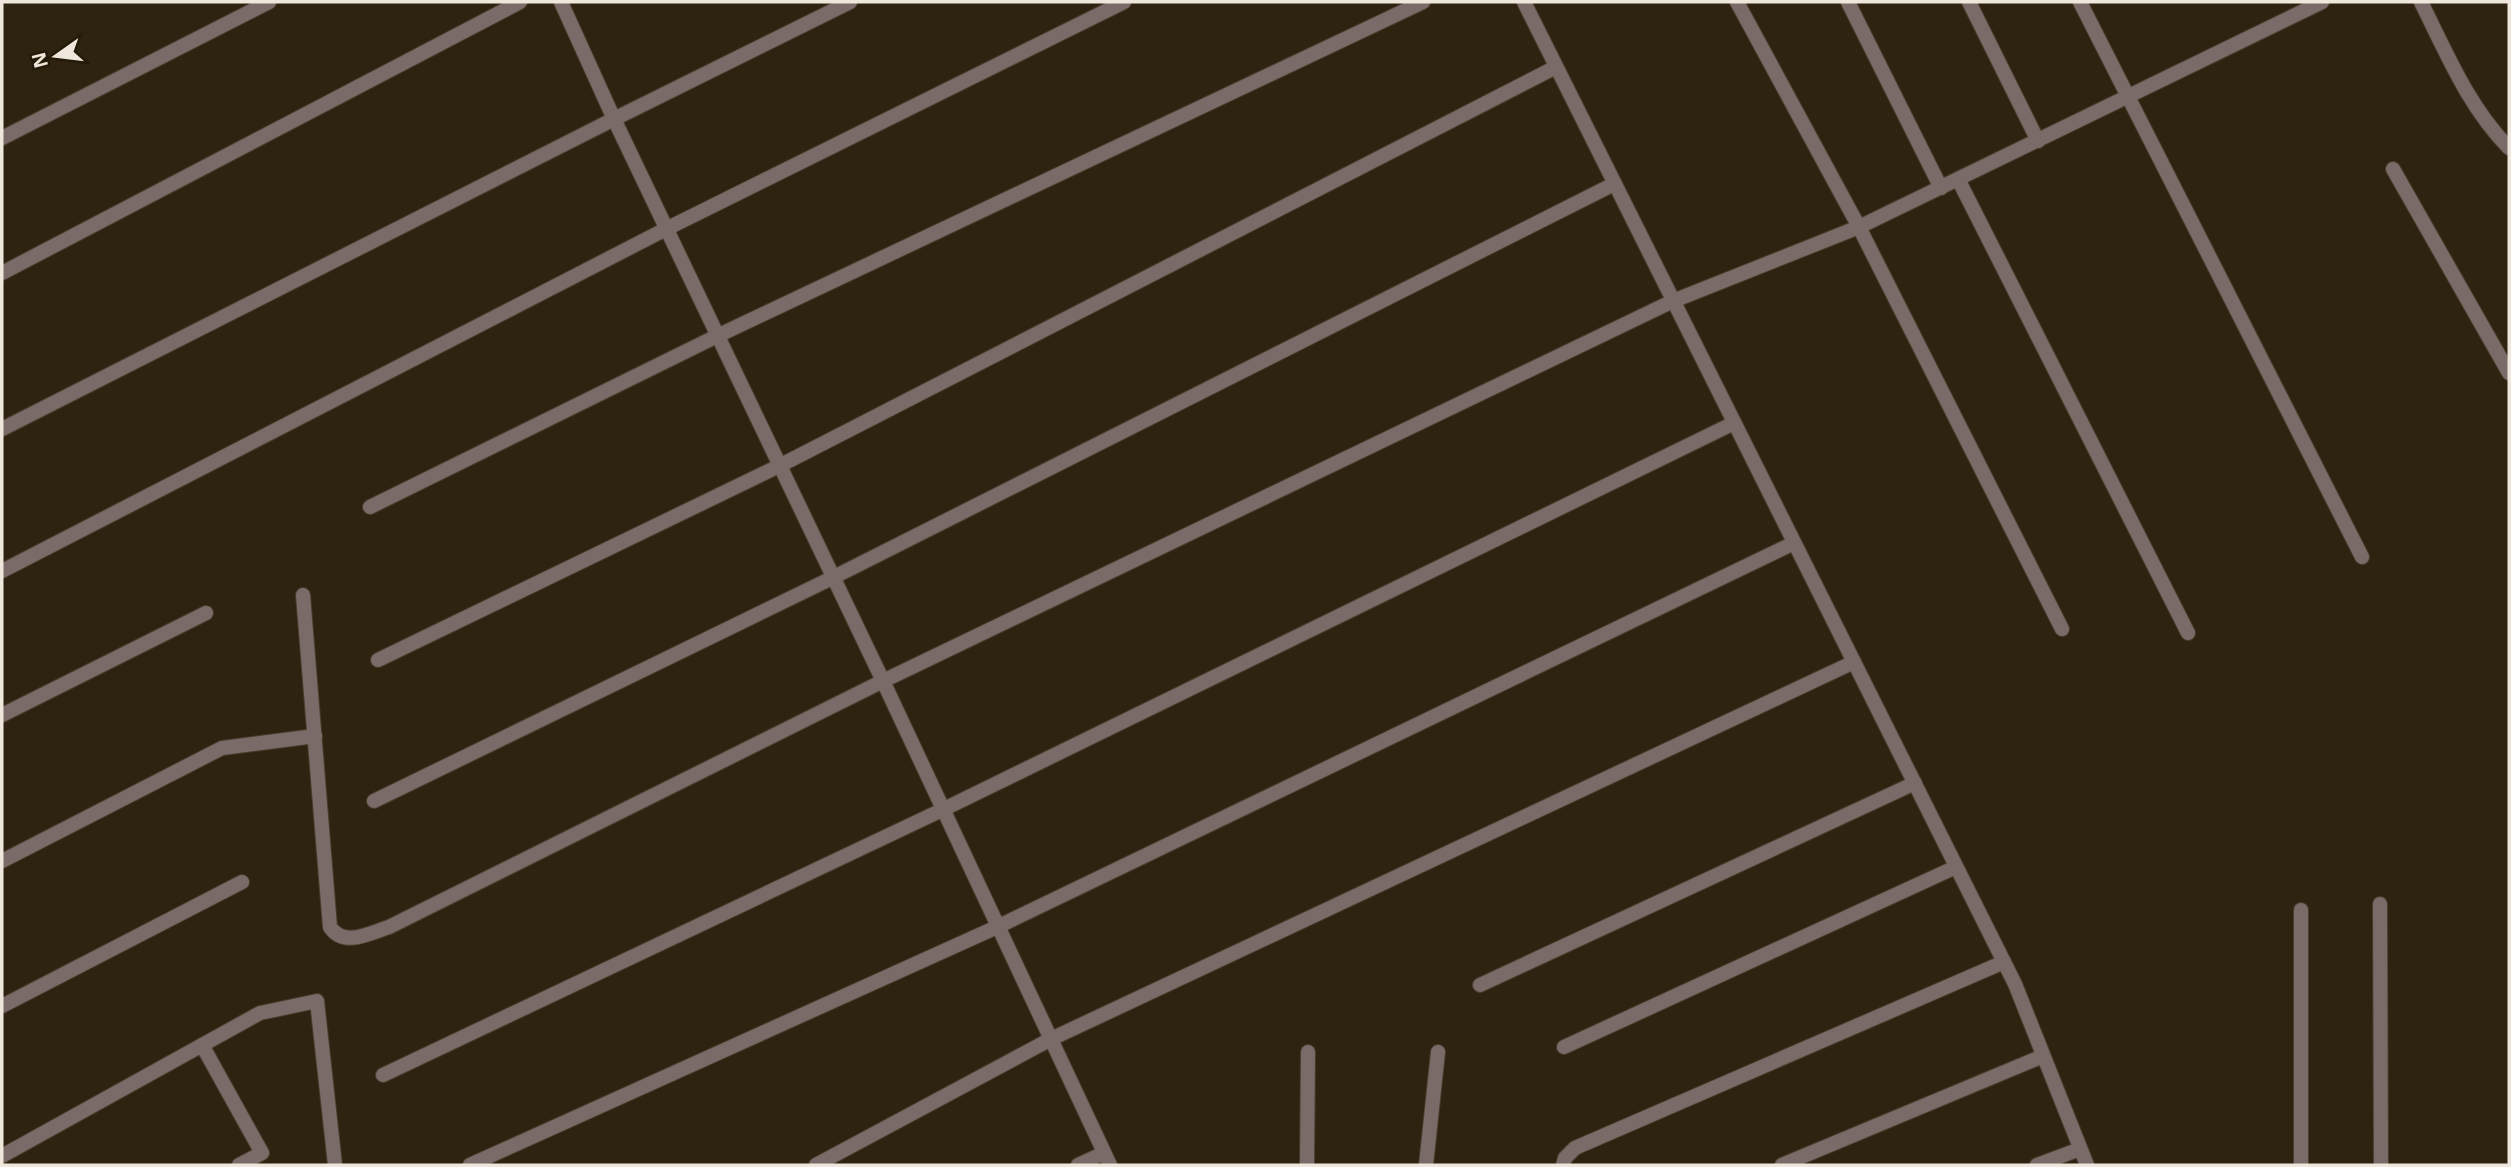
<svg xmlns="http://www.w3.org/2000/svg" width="2511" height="1167" viewBox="0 0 2511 1167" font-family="'Noto Sans',sans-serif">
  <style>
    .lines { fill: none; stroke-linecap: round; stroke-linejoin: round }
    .service-casing { stroke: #493e2d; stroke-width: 16 }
    .minor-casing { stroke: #493e2d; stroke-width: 16 }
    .service { stroke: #7b6b68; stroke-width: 14 }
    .minor { stroke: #7b6b68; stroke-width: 14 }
  </style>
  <rect width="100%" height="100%" fill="#2e2311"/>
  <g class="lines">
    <defs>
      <g id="service">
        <path d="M2380 904 2381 1165"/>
        <path d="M2301 1165V910"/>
      </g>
      <g id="minor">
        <path d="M561 2 614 119 883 681 1110 1165"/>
        <path d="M1524 2 2015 984 2087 1165"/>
        <path d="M1737 2 1859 227 2062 629"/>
        <path d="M1848 2 1941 188"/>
        <path d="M1969 2 2038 141"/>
        <path d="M2080 2 2362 557"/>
        <path d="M2421 2C2447 54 2468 106 2509 148"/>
        <path d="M2 138 269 2"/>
        <path d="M2393 169 2509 373"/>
        <path d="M1958 179 2188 633"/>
        <path d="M2 273 520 2"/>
        <path d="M2 429 614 119 850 2"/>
        <path d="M370 507 717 336 1423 2"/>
        <path d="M2 571 666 229 1124 2"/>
        <path d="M303 595 330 927C344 948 370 933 389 927L883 681 1673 301 1859 227 2322 2"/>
        <path d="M378 660 779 466 1556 67"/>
        <path d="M2 715 206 613"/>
        <path d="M374 801 832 578 1614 184"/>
        <path d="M2 861 222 748 315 736"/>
        <path d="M1480 985 1915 783"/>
        <path d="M2 1006 242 882"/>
        <path d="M202 1045 262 1153 239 1165"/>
        <path d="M1564 1047 1956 867"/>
        <path d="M383 1075 942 810 1734 423"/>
        <path d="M2 1156 260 1013 317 1001 335 1165"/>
        <path d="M470 1165 997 927 1794 543"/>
        <path d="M816 1165 1051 1039 1854 662"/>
        <path d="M1078 1165 1104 1153"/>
        <path d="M1307 1165 1308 1052"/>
        <path d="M1426 1165 1438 1052"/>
        <path d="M1563 1165 1565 1158 1575 1148 2004 962"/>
        <path d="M1782 1165 2043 1056"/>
        <path d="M2037 1165 2080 1149"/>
      </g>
    </defs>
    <use href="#service" class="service-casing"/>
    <use href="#minor" class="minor-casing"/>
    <use href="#service" class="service"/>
    <use href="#minor" class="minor"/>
  </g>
  <rect width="2511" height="1167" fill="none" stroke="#efe7dc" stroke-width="7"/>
  <g transform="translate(56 56) rotate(256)" stroke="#241a08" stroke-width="5" paint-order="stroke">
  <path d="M0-5L12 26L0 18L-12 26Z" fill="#efe7dc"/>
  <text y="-10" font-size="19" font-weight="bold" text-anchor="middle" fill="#efe7dc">N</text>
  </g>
</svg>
